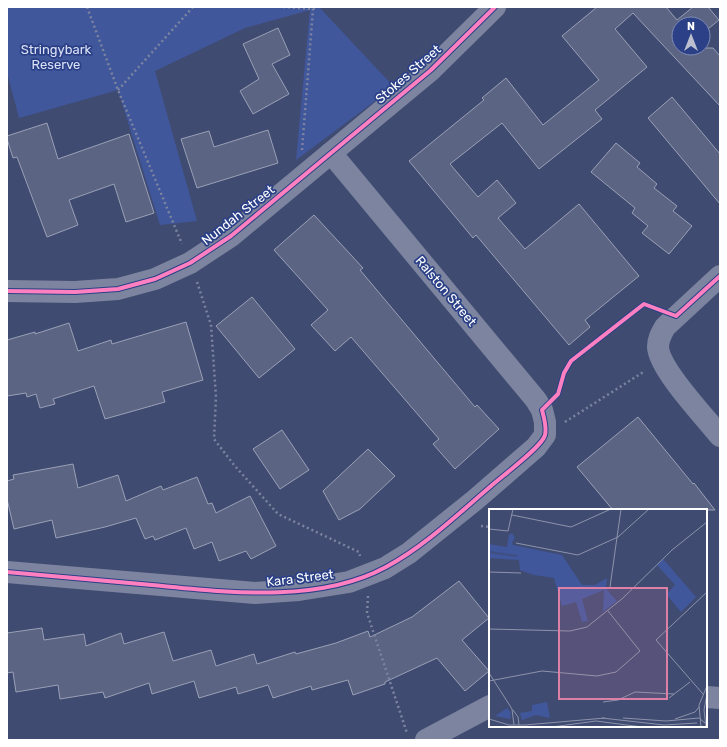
<svg xmlns="http://www.w3.org/2000/svg" width="727" height="747" viewBox="0 0 727 747" font-family="Rubik,sans-serif">
  <style>
    .green { fill: #40579c }
    .building { fill: #5b6482; stroke: #9aa0b6 }
    .lines { fill: none; stroke-linecap: round; stroke-linejoin: round }
    .path { stroke: #7c849f; stroke-width: 2.5; stroke-dasharray: 2 3; stroke-linecap: butt }
    .minor { stroke: #7c849f; stroke-width: 22 }
    .cycleway-casing { stroke: #2b4087; stroke-width: 6 }
    .cycleway { stroke: #ff80c0; stroke-width: 4 }
    .labels { text-anchor: middle; dominant-baseline: central; stroke-width: 3.5; stroke-linejoin: round; paint-order: stroke }
    .park-label { font-size: 13px; fill: #dbe1f6; stroke: #2b4087 }
    .street-label { font-size: 13px; fill: #fff; stroke: #2b4087 }
    .inset-river { fill: none; stroke: #404f81; stroke-width: 2 }
    .inset-road { fill: none; stroke: #8c93aa; stroke-width: 1 }
    .view { fill: #dd80a5; fill-opacity: 0.15; stroke: #dd80a5; stroke-width: 2 }
    .inset-edge { fill: none; stroke: #fff; stroke-width: 2 }
  </style>
  <rect width="100%" height="100%" fill="#404b72"/>
  <path class="green" d="M7 7H319L394 87 296 160 310 10 245 28 155 71 197 221 160 225 118 90 19 118 7 72Z"/>
  <g class="building">
    <path d="M597 7H666L677 20 693 7H708L719 20 703 33V24H679V48H713L720 56V106L633 13 615 29 647 67 595 110 602 119 539 169 502 123 450 164 478 197 497 180 516 203 498 218 525 249 579 204 639 276 585 320 590 327 569 345 476 235 473 238 409 161 484 100 482 98 506 78 543 125 599 80 562 36Z"/>
    <path d="M278 28 290 55 272 64 289 94 253 114 240 91 259 79 243 44Z"/>
    <path d="M672 97 720 154V204L648 118Z"/>
    <path d="M47 123 58 159 129 134 154 213 126 222 114 184 69 200 78 225 47 237 17 157 13 158 7 139V136Z"/>
    <path d="M268 130 278 163 197 188 181 139 209 131 214 147Z"/>
    <path d="M616 143 640 163 637 167 657 184 654 188 677 206 673 211 692 226 669 254 642 233 648 226 632 213 635 208 591 172Z"/>
    <path d="M314 215 363 268 360 270 475 407 477 405 499 429 455 469 433 444 439 439 351 337 335 351 311 325 328 310 274 250Z"/>
    <path d="M252 297 295 349 259 378 216 326Z"/>
    <path d="M186 322 203 380 162 392 165 402 105 419 94 386 53 399 55 404 40 408 36 394 27 397 26 393 7 396V340L35 332V334L69 323 78 351 111 340 112 344Z"/>
    <path d="M638 417 693 484 694 483 715 510H613L577 467Z"/>
    <path d="M282 430 309 470 280 489 253 449Z"/>
    <path d="M368 449 395 476 360 509 339 520 323 491Z"/>
    <path d="M73 464 78 488 118 475 126 501 161 486 163 490 197 477 208 504 212 503 216 513 250 496 276 546 251 559 246 551 219 561 212 542 194 549 186 528 155 540 153 536 145 539 136 518 105 527 56 538 52 520 14 529 7 499V481L14 479 13 475Z"/>
    <path d="M459 581 489 618 462 640 489 671 465 691 437 658 385 682V684L353 695 348 680 312 690 311 686 273 698 268 685 238 694 236 687 199 698 194 681 152 694 149 683 105 698 103 692 60 699 58 685 16 692 13 672 7 673V633L42 628 44 640 84 634 86 646 121 633 124 644 164 632 173 661 211 650 216 666 254 654 257 664 295 652 296 654 336 643 368 631 370 637 412 617Z"/>
  </g>
  <g class="lines">
    <g class="path">
      <path d="M87 7 118 90 182 244"/>
      <path d="M283 7 313 9 316 7"/>
      <path d="M118 90 193 7"/>
      <path d="M302 150 313 9"/>
      <path d="M197 282 211 325 216 397 214 439 234 465 278 514 359 552 360 556"/>
      <path d="M565 422 645 371"/>
      <path d="M481 526 490 527"/>
      <path d="M368 596 367 613 407 733"/>
    </g>
    <g class="minor">
      <path d="M720 276 665 327C661 334 658 339 658 347 659 369 705 417 720 436"/>
      <path d="M7 291 75 292 118 289 155 279 190 263 231 236 431 70 495 7"/>
      <path d="M7 572 255 593 299 590 349 582 385 568 409 553 475 500 536 447 545 435V422L542 410 536 400 331 153"/>
      <path d="M706 697 720 698"/>
      <path d="M426 740 490 706"/>
    </g>
    <defs>
      <g id="cycleway">
        <path d="M7 291 75 292 118 289 155 279 190 263 231 236 431 70 495 7"/>
        <path d="M7 572C55 576 104 581 152 585 226 592 318 604 386 567 425 546 458 514 491 486 502 476 542 447 545 435 547 427 544 418 542 410L558 394 564 373 571 361 644 304 676 316 720 276"/>
      </g>
    </defs>
    <use href="#cycleway" class="cycleway-casing"/>
    <use href="#cycleway" class="cycleway"/>
  </g>
  <g class="labels">
    <g class="park-label">
      <text x="56" y="49">Stringybark<tspan x="56" dy="15">Reserve</tspan></text>
    </g>
    <g class="street-label">
      <text transform="translate(408 74) rotate(-41)">Stokes Street</text>
      <text transform="translate(238 215) rotate(-38)">Nundah Street</text>
      <text transform="translate(446 291) rotate(50)">Ralston Street</text>
      <text transform="translate(300 578) rotate(-7)">Kara Street</text>
    </g>
  </g>
  <g transform="translate(489 509)">
    <rect width="218" height="218" fill="#404b72"/>
    <path d="M23 24 26 29 23 33 24 36 73 46 93 76H106L118 69 117 80 128 92 114 103 115 81 93 90 99 112 93 113 87 93 73 97 65 69 45 66 31 61 30 51 0 49V35L18 38 20 26ZM174 50 207 88 192 103 177 85 186 76 168 56ZM58 193 61 209 47 206 33 211 31 204 43 202V196ZM18 199 22 204 21 210 6 207Z" fill="#40579c"/>
    <path class="inset-river" d="M0 43 28 47"/>
    <path class="inset-road" d="M23 6 82 18 122 0M0 20 19 22 24 0M27 34 89 46 129 28 160 0M0 63 32 64M121 78 132 0M0 120 81 122 98 118 134 89 183 41 218 13M0 164 23 200 25 216M0 172 53 162 108 167 127 163 151 142 119 102M214 185 167 131 218 83M180 189 201 173M114 193 129 191 146 183 185 185M24 201 29 208 30 216M113 209 175 216 208 214M134 209 177 212 210 209 216 214M0 210 20 216H36L116 209M186 210 206 203 210 198M63 218 107 212 153 218M212 218 210 196 218 177M217 218 215 201 218 185"/>
    <path class="view" d="M70 79H178V190H70Z"/>
    <rect width="218" height="218" class="inset-edge"/>
  </g>
  <rect width="727" height="747" fill="none" stroke="#ffffff" stroke-width="16"/>
  <g transform="translate(691 36)"><circle r="19" fill="#2b4087" stroke="#808cb7"/>
  <path d="M0-3L7 15L0 10L-7 15Z" fill="#bcc0ce"/>
  <text y="-6" font-size="11" font-weight="bold" text-anchor="middle" fill="#ffffff">N</text>
  </g>
</svg>
